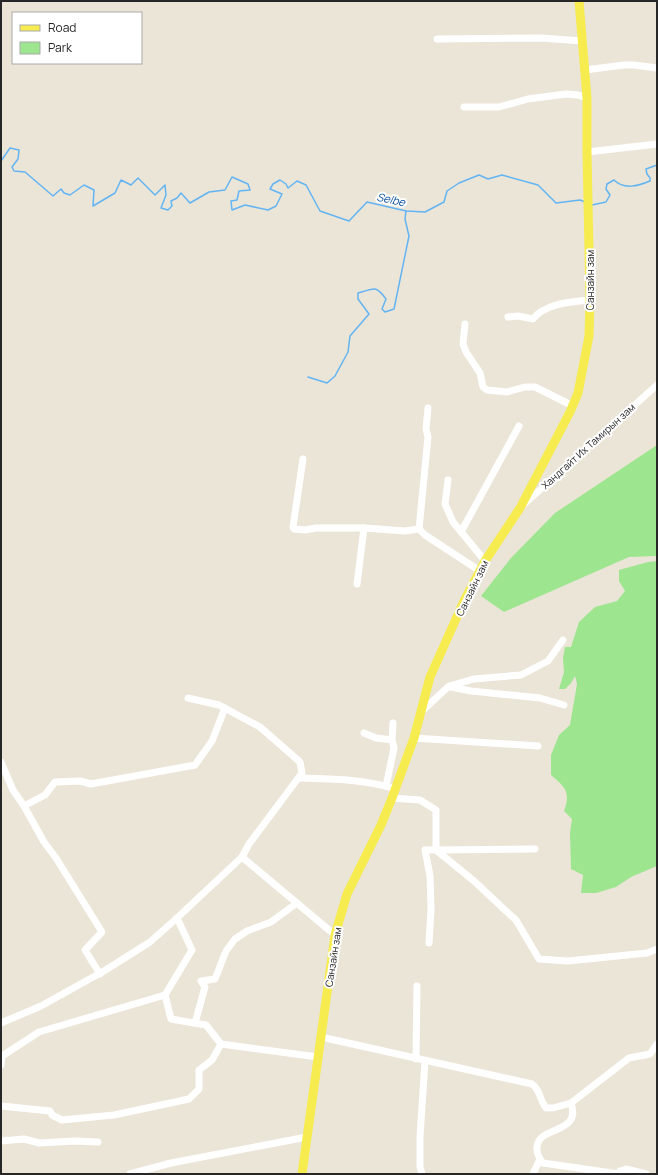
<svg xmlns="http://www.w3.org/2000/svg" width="658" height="1175" viewBox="0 0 658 1175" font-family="Manrope,sans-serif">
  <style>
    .green { fill: #9ee590 }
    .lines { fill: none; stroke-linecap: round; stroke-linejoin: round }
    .stream { stroke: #63b4f3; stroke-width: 1.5 }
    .minor { stroke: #fff; stroke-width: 7 }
    .major { stroke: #f6ec50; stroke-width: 9 }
    .labels { text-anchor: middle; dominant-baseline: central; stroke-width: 4; stroke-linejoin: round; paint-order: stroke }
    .street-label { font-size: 10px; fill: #272727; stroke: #fff }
    .water-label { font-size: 11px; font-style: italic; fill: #074f9a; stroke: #fff }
  </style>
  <rect width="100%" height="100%" fill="#ebe5d7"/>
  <g class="green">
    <path d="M657 445V556L629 557 504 612 481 596 511 558 555 513Z"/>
    <path d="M657 561V866L631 877 616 887 596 893H581L583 875 571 869 570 833 572 819 564 811C571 792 565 787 551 775V755L559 735 570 725 577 684 575 676 571 683 565 689H559L564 672 563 658 565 647H571L579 622 595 607 617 601 625 591 619 581V570L648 562Z"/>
  </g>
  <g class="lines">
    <g class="stream">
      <path d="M1 161 10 148 19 150 18 159 12 167 14 171 25 172 53 196 61 189 64 193 70 195 84 185 94 190 93 206 115 193 121 180 131 185 138 178 155 195 165 185 166 195 161 208 168 210 172 206 171 201 177 198 181 193 190 203 209 192 225 190 232 177 248 184 250 190 239 191 237 200 231 201 232 210 245 205 268 210 276 206 282 194 270 189 273 184 280 180 286 184 288 188 297 181 306 185 320 211 349 221 367 202 406 211 425 212 444 202 447 191 459 183 479 175 488 179 502 175 538 185 556 203 580 200 585 202"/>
      <path d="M592 205 606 202 610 195 606 189 607 184 614 180C624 190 638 186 650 181V178L647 174 646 169 657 165"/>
      <path d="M308 377 327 383 335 376 348 352 350 336 369 314 358 299V293C374 289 375 284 386 299L382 309 385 312 394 309 409 236 405 219 406 211"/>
    </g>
    <g class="minor">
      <path d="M437 39 541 38 583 41"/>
      <path d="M585 70 624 65H634L657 68"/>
      <path d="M464 107H499L528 99 566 94 578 95 587 98"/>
      <path d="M587 152 657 144"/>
      <path d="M508 317 518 316 533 319C545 303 572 302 590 300"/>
      <path d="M465 324 463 344 466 352 480 373 483 387 487 390 507 392 525 387H535L573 406"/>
      <path d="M303 459 293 527 294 529 305 530 316 528H364L405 531 419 529 425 535 480 571"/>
      <path d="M448 480 445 504 453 522 485 561"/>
      <path d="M523 505 657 385"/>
      <path d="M419 529 428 437 426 429 428 408"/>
      <path d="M461 532 519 426"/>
      <path d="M357 584 364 528"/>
      <path d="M451 687 471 691 540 698 564 705"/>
      <path d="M188 698 219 705 260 727 300 762 302 773 249 844 242 857 335 935"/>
      <path d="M421 712 449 686 474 679 521 675 548 661 563 640"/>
      <path d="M364 733 376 738 392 740 394 748 386 786"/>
      <path d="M414 738 538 746"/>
      <path d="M392 740 393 723"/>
      <path d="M1 762 13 790 24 806 45 795 55 782 80 781 91 784 195 765 212 741 225 708"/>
      <path d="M299 778C330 779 365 779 395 789"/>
      <path d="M392 798 420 800 436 810V850L535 849"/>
      <path d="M24 806 44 842 56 858 102 932 85 950 100 974"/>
      <path d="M429 943 431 909 430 876 425 850H436L474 881 507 912 516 920 539 959 568 961 647 953 657 949"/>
      <path d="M165 995 171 1019 206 1025 221 1044 318 1057"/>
      <path d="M1 1023 41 1006 104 971 150 942 177 918 242 857"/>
      <path d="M195 1023 205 987 201 981 215 979 226 951 235 939 247 931 271 922 297 903"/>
      <path d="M321 1037 532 1084C542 1092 538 1098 546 1108H553L571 1103 629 1058 650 1054 657 1044"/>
      <path d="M416 1059 417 986"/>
      <path d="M1 1065 2 1056 39 1032 165 995 192 950 177 918"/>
      <path d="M571 1103C579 1126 559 1127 545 1135 533 1142 536 1155 543 1163L619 1174"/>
      <path d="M1 1106 50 1111 52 1115 62 1120 114 1115 189 1099 199 1089V1070L212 1060 221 1044"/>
      <path d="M1 1141 24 1139 39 1143 75 1141 98 1142"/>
      <path d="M130 1174 171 1163 307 1137"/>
      <path d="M422 1174 420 1167V1136L425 1061"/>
      <path d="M533 1174 540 1159"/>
      <path d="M619 1174 620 1171 626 1169 646 1174"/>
    </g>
    <path class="major" d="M302 1174 335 935 347 894 381 825 392 798 414 738 430 677 464 601 485 561 520 508 570 412 578 393 589 336 590 300 587 152V98L579 1"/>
  </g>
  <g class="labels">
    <g class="street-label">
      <text transform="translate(590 280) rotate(-90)">Санзайн зам</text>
      <text transform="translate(588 446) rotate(-42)">Хандгайт Их Тамирын зам</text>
      <text transform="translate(472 588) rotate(-64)">Санзайн зам</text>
      <text transform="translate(333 957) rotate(-81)">Санзайн зам</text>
    </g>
    <g class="water-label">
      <text transform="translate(391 199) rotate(12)">Selbe</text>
    </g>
  </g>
  <rect width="658" height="1175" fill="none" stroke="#272727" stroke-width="4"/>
  <rect x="12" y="12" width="130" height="52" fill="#ffffff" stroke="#a9a9a9"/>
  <rect x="20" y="25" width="20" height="6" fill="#f6ec50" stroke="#a9a9a9"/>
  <text x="48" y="32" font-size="12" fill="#272727">Road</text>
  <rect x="20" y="42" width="20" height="12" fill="#9ee590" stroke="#a9a9a9"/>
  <text x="48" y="52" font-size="12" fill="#272727">Park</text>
</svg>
